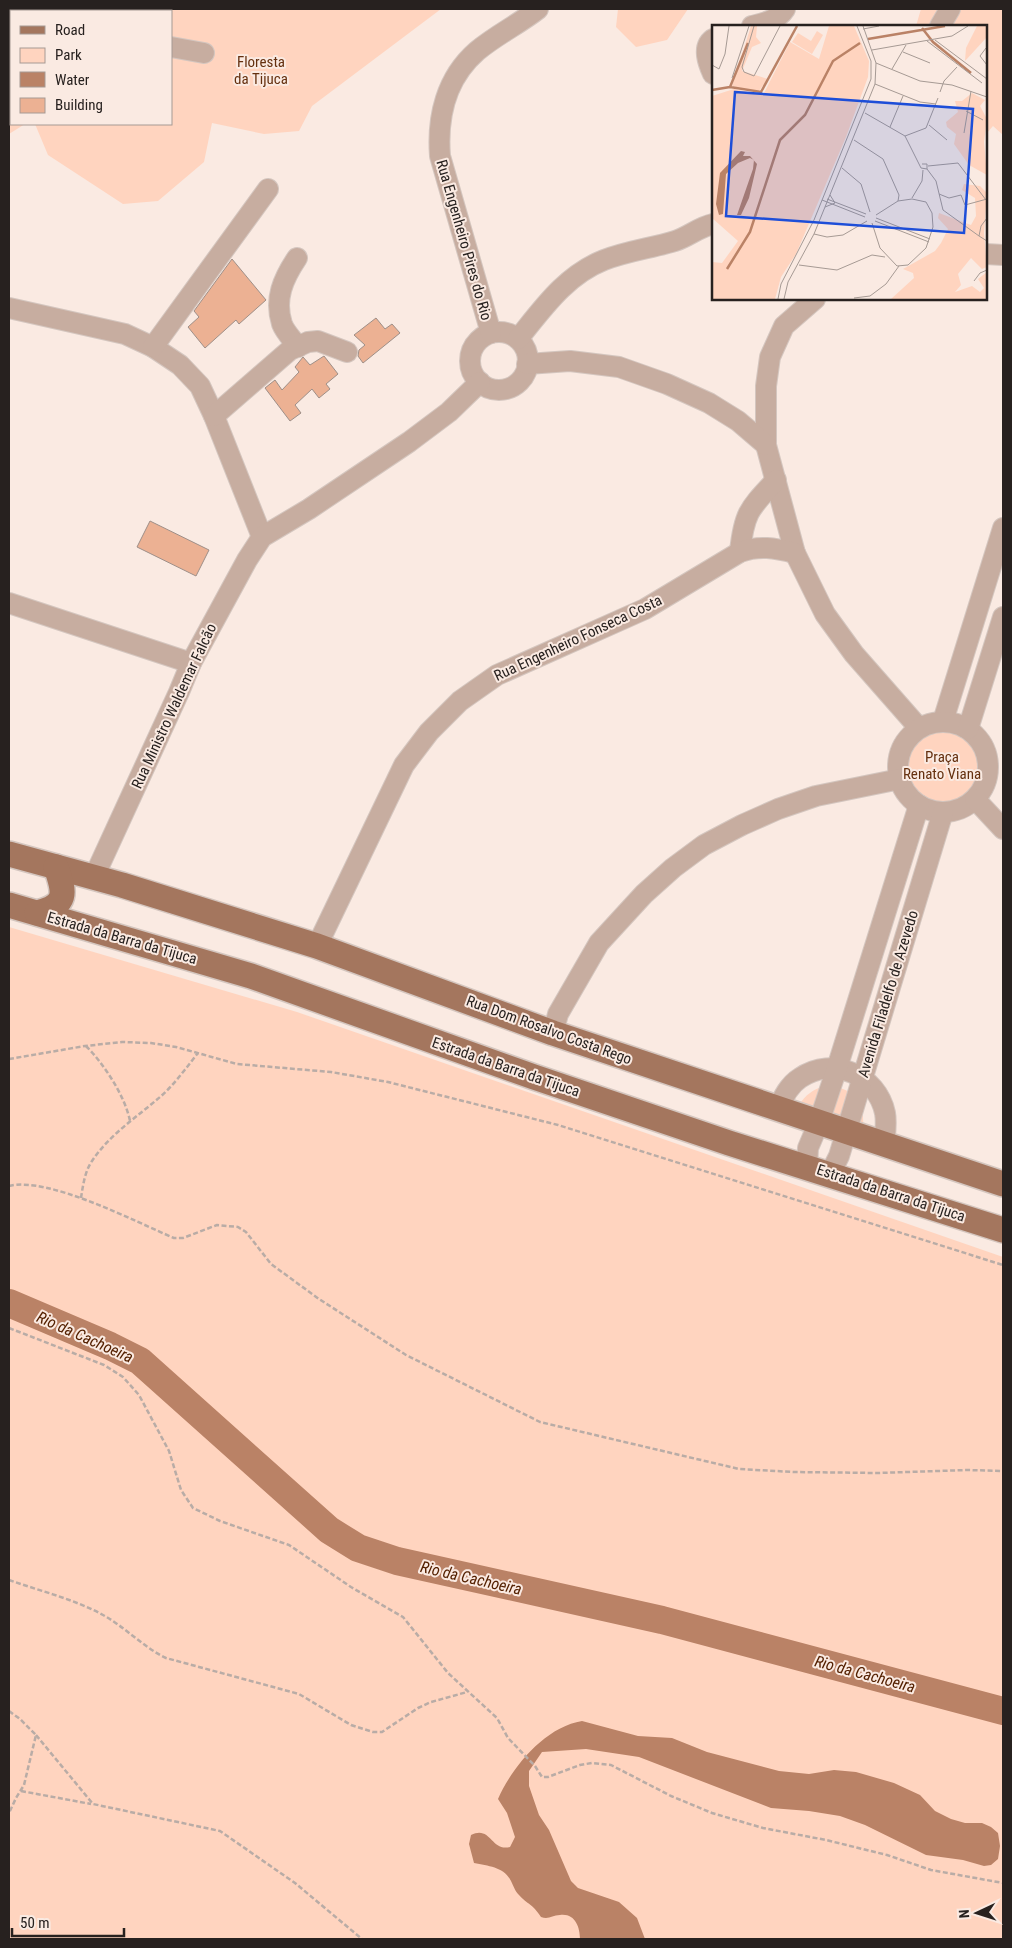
<svg xmlns="http://www.w3.org/2000/svg" width="1012" height="1948" viewBox="0 0 1012 1948" font-family="'Roboto Condensed',sans-serif">
  <style>
    .green { fill: #ffd4bf }
    .water { fill: #ba8266 }
    .lines { fill: none; stroke-linecap: round; stroke-linejoin: round }
    .river { stroke: #ba8266; stroke-width: 28 }
    .building { fill: #ecb193; stroke: #9e8f88 }
    .minor-casing { stroke: #d4c6bf; stroke-width: 22 }
    .major-casing { stroke: #d4c6bf; stroke-width: 28 }
    .path { stroke: #b9aca6; stroke-width: 2.5; stroke-dasharray: 5 2.5; stroke-linecap: butt }
    .minor { stroke: #c7ada0; stroke-width: 20 }
    .major { stroke: #a4765e; stroke-width: 25 }
    .labels { text-anchor: middle; dominant-baseline: central; stroke-width: 4; stroke-linejoin: round; paint-order: stroke }
    .park-label { font-size: 15px; fill: #65300f; stroke: #faeae2 }
    .street-label { font-size: 15px; fill: #27211f; stroke: #faeae2 }
    .water-label { font-size: 16px; font-style: italic; fill: #542000; stroke: #faeae2 }
    .inset-river { fill: none; stroke: #ba8266; stroke-width: 2.5 }
    .inset-road { fill: none; stroke: #a69a94; stroke-width: 1 }
    .view { fill: #1d4ed8; fill-opacity: 0.15; stroke: #1d4ed8; stroke-width: 2.5 }
    .inset-edge { fill: none; stroke: #27211f; stroke-width: 2.5 }
  </style>
  <rect width="100%" height="100%" fill="#faeae2"/>
  <g class="green">
    <path d="M9 9H441L312 106 299 131 264 134 212 123 204 162 158 201 123 204 48 155 35 124H171V11H11V124H25L9 134Z"/>
    <path d="M618 9H688L667 40 636 47 616 27Z"/>
    <path d="M921 9H1003V135L993 126 986 134V26H916Z"/>
    <circle cx="942" cy="766" r="38"/>
    <path d="M9 927 297 1012 1003 1257V1939H9Z"/>
    <path d="M824 1086C851 1086 865 1100 863 1127L799 1105C806 1094 813 1090 824 1086Z"/>
  </g>
  <path class="water" d="M582 1721 638 1736 672 1738 707 1752 779 1771 809 1774 834 1770 856 1772 894 1783 920 1795 935 1811 951 1819 965 1823H982L991 1827 998 1833 1000 1846 998 1859 991 1865 984 1866 963 1860 926 1855 865 1825 840 1816 809 1811 771 1808 639 1757 586 1749 542 1752 529 1771V1786L539 1815 549 1830 571 1881 578 1888 619 1902 637 1918 645 1939H580C580 1927 575 1913 560 1915 552 1915 549 1920 541 1917 532 1903 528 1905 519 1895 515 1891 514 1887 511 1881 504 1867 489 1866 474 1863L469 1844 471 1835C491 1825 491 1852 510 1847L515 1837 507 1813 498 1799C512 1767 545 1727 582 1721Z"/>
  <g class="lines">
    <path class="river" d="M9 1303 110 1346 140 1361 329 1530 358 1548 397 1561 662 1620 1003 1711"/>
  </g>
  <g class="building">
    <path d="M232 259 266 300 239 324 236 320 205 348 188 327 199 317 194 311Z"/>
    <path d="M376 318 385 329 392 324 400 333 363 363 358 356 359 350 365 345 354 335Z"/>
    <path d="M324 356 338 374 326 384 330 389 319 398 312 389 295 405 301 413 290 421 265 388 275 380 282 390 299 372 295 367 303 357 310 365Z"/>
    <path d="M150 521 209 550 196 576 137 547Z"/>
  </g>
  <g class="lines">
    <defs>
      <g id="minor">
        <path d="M59 11 61 9"/>
        <path d="M752 26C764 23 778 20 785 9"/>
        <path d="M940 26 950 9"/>
        <path d="M713 39C702 47 708 63 713 74"/>
        <path d="M171 47 204 53"/>
        <path d="M9 55H11"/>
        <path d="M986 254 1003 255"/>
        <path d="M297 258C283 279 274 299 282 324 285 332 293 340 298 347"/>
        <path d="M815 299 784 326 770 357 766 386V445L795 553 825 614 854 654 919 728"/>
        <path d="M9 308 125 334 153 347 180 365 200 386 214 416 262 537"/>
        <circle cx="499" cy="361" r="29"/>
        <path d="M491 333 440 156C437 117 446 78 477 51 496 35 519 24 538 9"/>
        <path d="M518 339C543 308 566 275 604 260 627 251 652 248 675 241 688 237 699 227 713 224"/>
        <path d="M153 347 268 189"/>
        <path d="M527 364 570 361 619 367 667 384 709 403 738 421 766 445"/>
        <path d="M214 416 290 350 308 342 318 341 347 352"/>
        <path d="M740 552C744 512 750 508 776 480"/>
        <path d="M9 603 191 663"/>
        <path d="M943 721 1003 528"/>
        <circle cx="943" cy="767" r="45"/>
        <path d="M968 729 1003 617"/>
        <path d="M975 799 1003 829"/>
        <path d="M94 877 179 692 191 663 247 560 262 537 309 509 409 442 449 412 480 382"/>
        <path d="M317 946 404 765 429 732 460 701 497 675 645 609 740 552C759 545 775 548 795 553"/>
        <path d="M553 1033 558 1014 599 943 644 894 673 868 704 845 742 825 778 809 816 796 900 779"/>
        <path d="M778 1109C783 1097 789 1085 800 1078 833 1055 877 1075 885 1113 887 1123 885 1134 884 1145"/>
        <path d="M807 1167 808 1148 819 1122 837 1068 919 805"/>
        <path d="M827 1173 833 1168 839 1156 943 812"/>
      </g>
      <g id="major">
        <path d="M9 854 122 885 317 946 553 1033 1003 1184"/>
        <path d="M9 905 251 976 534 1077 729 1143 1003 1230"/>
        <path d="M37 913C68 905 65 893 56 867"/>
      </g>
    </defs>
    <use href="#minor" class="minor-casing"/>
    <use href="#major" class="major-casing"/>
    <g class="path">
      <path d="M86 1046C104 1064 125 1096 130 1121"/>
      <path d="M9 1059 85 1046 122 1042 151 1043 176 1047 237 1064 331 1072 388 1082 558 1125 1003 1265"/>
      <path d="M9 1186C48 1176 136 1222 174 1238H183L217 1225 238 1227 246 1232 271 1264 319 1299 406 1355 540 1422 739 1469 794 1472 878 1473 968 1470 1003 1471"/>
      <path d="M81 1198C83 1185 85 1171 92 1161 109 1135 137 1117 160 1097 174 1085 186 1068 198 1053"/>
      <path d="M9 1328 104 1365 123 1377 139 1395 169 1451 181 1490 193 1508 220 1521 289 1545 351 1587 403 1617 448 1673 497 1718 508 1738 535 1766 542 1777H548L580 1765 592 1763 611 1765 671 1796 712 1813 763 1828 826 1840 887 1855 931 1870 1003 1883"/>
      <path d="M9 1580C40 1591 74 1599 103 1615 125 1627 143 1647 166 1658L299 1694 351 1725 373 1732H382L418 1708 431 1702 467 1692"/>
      <path d="M9 1711 20 1719 36 1735 24 1785 16 1798 9 1813"/>
      <path d="M36 1735 93 1804 220 1831 295 1883 362 1939"/>
      <path d="M21 1791 91 1804"/>
    </g>
    <use href="#minor" class="minor"/>
    <use href="#major" class="major"/>
  </g>
  <g class="labels">
    <g class="park-label">
      <text x="261" y="62">Floresta<tspan x="261" dy="17">da Tijuca</tspan></text>
      <text x="942" y="757">Praça<tspan x="942" dy="17">Renato Viana</tspan></text>
    </g>
    <g class="street-label">
      <text transform="translate(464 240) rotate(74)">Rua Engenheiro Pires do Rio</text>
      <text transform="translate(578 638) rotate(-25)">Rua Engenheiro Fonseca Costa</text>
      <text transform="translate(174 706) rotate(-65)">Rua Ministro Waldemar Falcão</text>
      <text transform="translate(122 938) rotate(16)">Estrada da Barra da Tijuca</text>
      <text transform="translate(888 994) rotate(-73)">Avenida Filadelfo de Azevedo</text>
      <text transform="translate(549 1030) rotate(20)">Rua Dom Rosalvo Costa Rego</text>
      <text transform="translate(506 1067) rotate(19)">Estrada da Barra da Tijuca</text>
      <text transform="translate(891 1193) rotate(18)">Estrada da Barra da Tijuca</text>
    </g>
    <g class="water-label">
      <text transform="translate(85 1337) rotate(24)">Rio da Cachoeira</text>
      <text transform="translate(471 1578) rotate(13)">Rio da Cachoeira</text>
      <text transform="translate(865 1674) rotate(15)">Rio da Cachoeira</text>
    </g>
  </g>
  <g transform="translate(712 25)">
    <rect width="275" height="275" fill="#faeae2"/>
    <path d="M39 1H45L44 12 49 18 40 22 30 46 56 54 46 67 20 61ZM117 1H142L157 36 156 52 134 112 84 229 69 252 63 274H0V237L10 238 26 216 0 193V71L22 64 51 70 78 17 107 34ZM265 1H275V12L253 36 254 23ZM105 6 111 10 100 29 80 17 86 8 99 16ZM260 68 273 75 268 81 275 94 272 117 275 150 257 140 242 119 244 109 235 102 234 97 246 87 243 76H250ZM252 159 268 161 275 168 272 208 275 242 270 244 259 233 246 249 249 260 243 267 260 261 268 267 272 263 266 254 275 247V274H179L202 253 201 248 191 244 223 226 229 218 236 204 226 193 227 188 259 200 264 191 263 173 250 165Z" fill="#ffd4bf"/>
    <path d="M29 126 33 127 31 131H38L45 139 37 173 29 190H25L41 144 42 135 38 133 26 138 14 149 11 189 7 190 4 179 8 148Z" fill="#ba8266"/>
    <path class="inset-river" d="M210 3 221 17 259 48M156 14 233 1M36 18 18 62 49 67 85 1M0 65 18 62M15 244 38 207 68 115 93 90 121 36 148 18"/>
    <path class="inset-road" d="M42 1 30 42 32 47 42 51 68 1M151 4 167 1M223 15 275 54M215 16 270 58M274 23 268 31 275 40M0 25V40L7 44 13 29 17 1M160 25 240 11 256 1M191 27 218 38M164 38 208 56 240 60 275 72M180 44 194 20M20 53 37 1M163 59 208 77 224 79M228 67 232 56 245 42M254 86 271 95M153 88 193 111 209 143 215 144V139H210M217 100 235 115M178 102 191 71M252 108 259 66M193 111 214 103 226 73M142 115 171 134 187 170 186 176M216 141 246 138 274 175M130 143 149 159 158 187M215 144 224 156 231 185 267 211M227 169 237 173 249 170 253 180 275 174M200 173 210 156 211 145M115 174 154 189M110 175 153 192M113 182 123 178 118 170M164 193 218 214M275 193 269 201 267 211 275 216M163 196 217 217M160 198 168 223 185 241 196 240 214 223 221 202 220 188 214 177 200 174 186 176 164 190M102 209 115 212 131 210 155 196M87 240 125 245 160 230 173 232M262 256 268 248 275 245M142 273 158 271 174 259 187 241M66 274 69 259 102 195 159 54V36L145 1M72 274 76 257 102 209 163 59 164 38 151 1"/>
    <path class="view" d="M23 67 261 84 252 208 14 191Z"/>
    <rect width="275" height="275" class="inset-edge"/>
  </g>
  <rect width="1012" height="1948" fill="none" stroke="#27211f" stroke-width="20"/>
  <rect x="10" y="10" width="162" height="115" fill="#faeae2" stroke="#a69a94"/>
  <rect x="20" y="26" width="25" height="8" fill="#a4765e" stroke="#a69a94"/>
  <text x="55" y="35" font-size="15" fill="#27211f">Road</text>
  <rect x="20" y="48" width="25" height="15" fill="#ffd4bf" stroke="#a69a94"/>
  <text x="55" y="60" font-size="15" fill="#27211f">Park</text>
  <rect x="20" y="72" width="25" height="15" fill="#ba8266" stroke="#a69a94"/>
  <text x="55" y="85" font-size="15" fill="#27211f">Water</text>
  <rect x="20" y="98" width="25" height="15" fill="#ecb193" stroke="#a69a94"/>
  <text x="55" y="110" font-size="15" fill="#27211f">Building</text>
  <g transform="translate(977 1913) rotate(266)" stroke="#faeae2" stroke-width="4" paint-order="stroke">
  <path d="M0-4L9 19L0 12L-9 19Z" fill="#27211f"/>
  <text y="-8" font-size="14" font-weight="bold" text-anchor="middle" fill="#27211f">N</text>
  </g>
  <path d="M12 1928v8h112v-8" fill="none" stroke="#27211f" stroke-width="2.5"/>
  <text x="20" y="1928" font-size="15" fill="#27211f" stroke="#faeae2" stroke-width="4" paint-order="stroke">50 m</text>
</svg>
